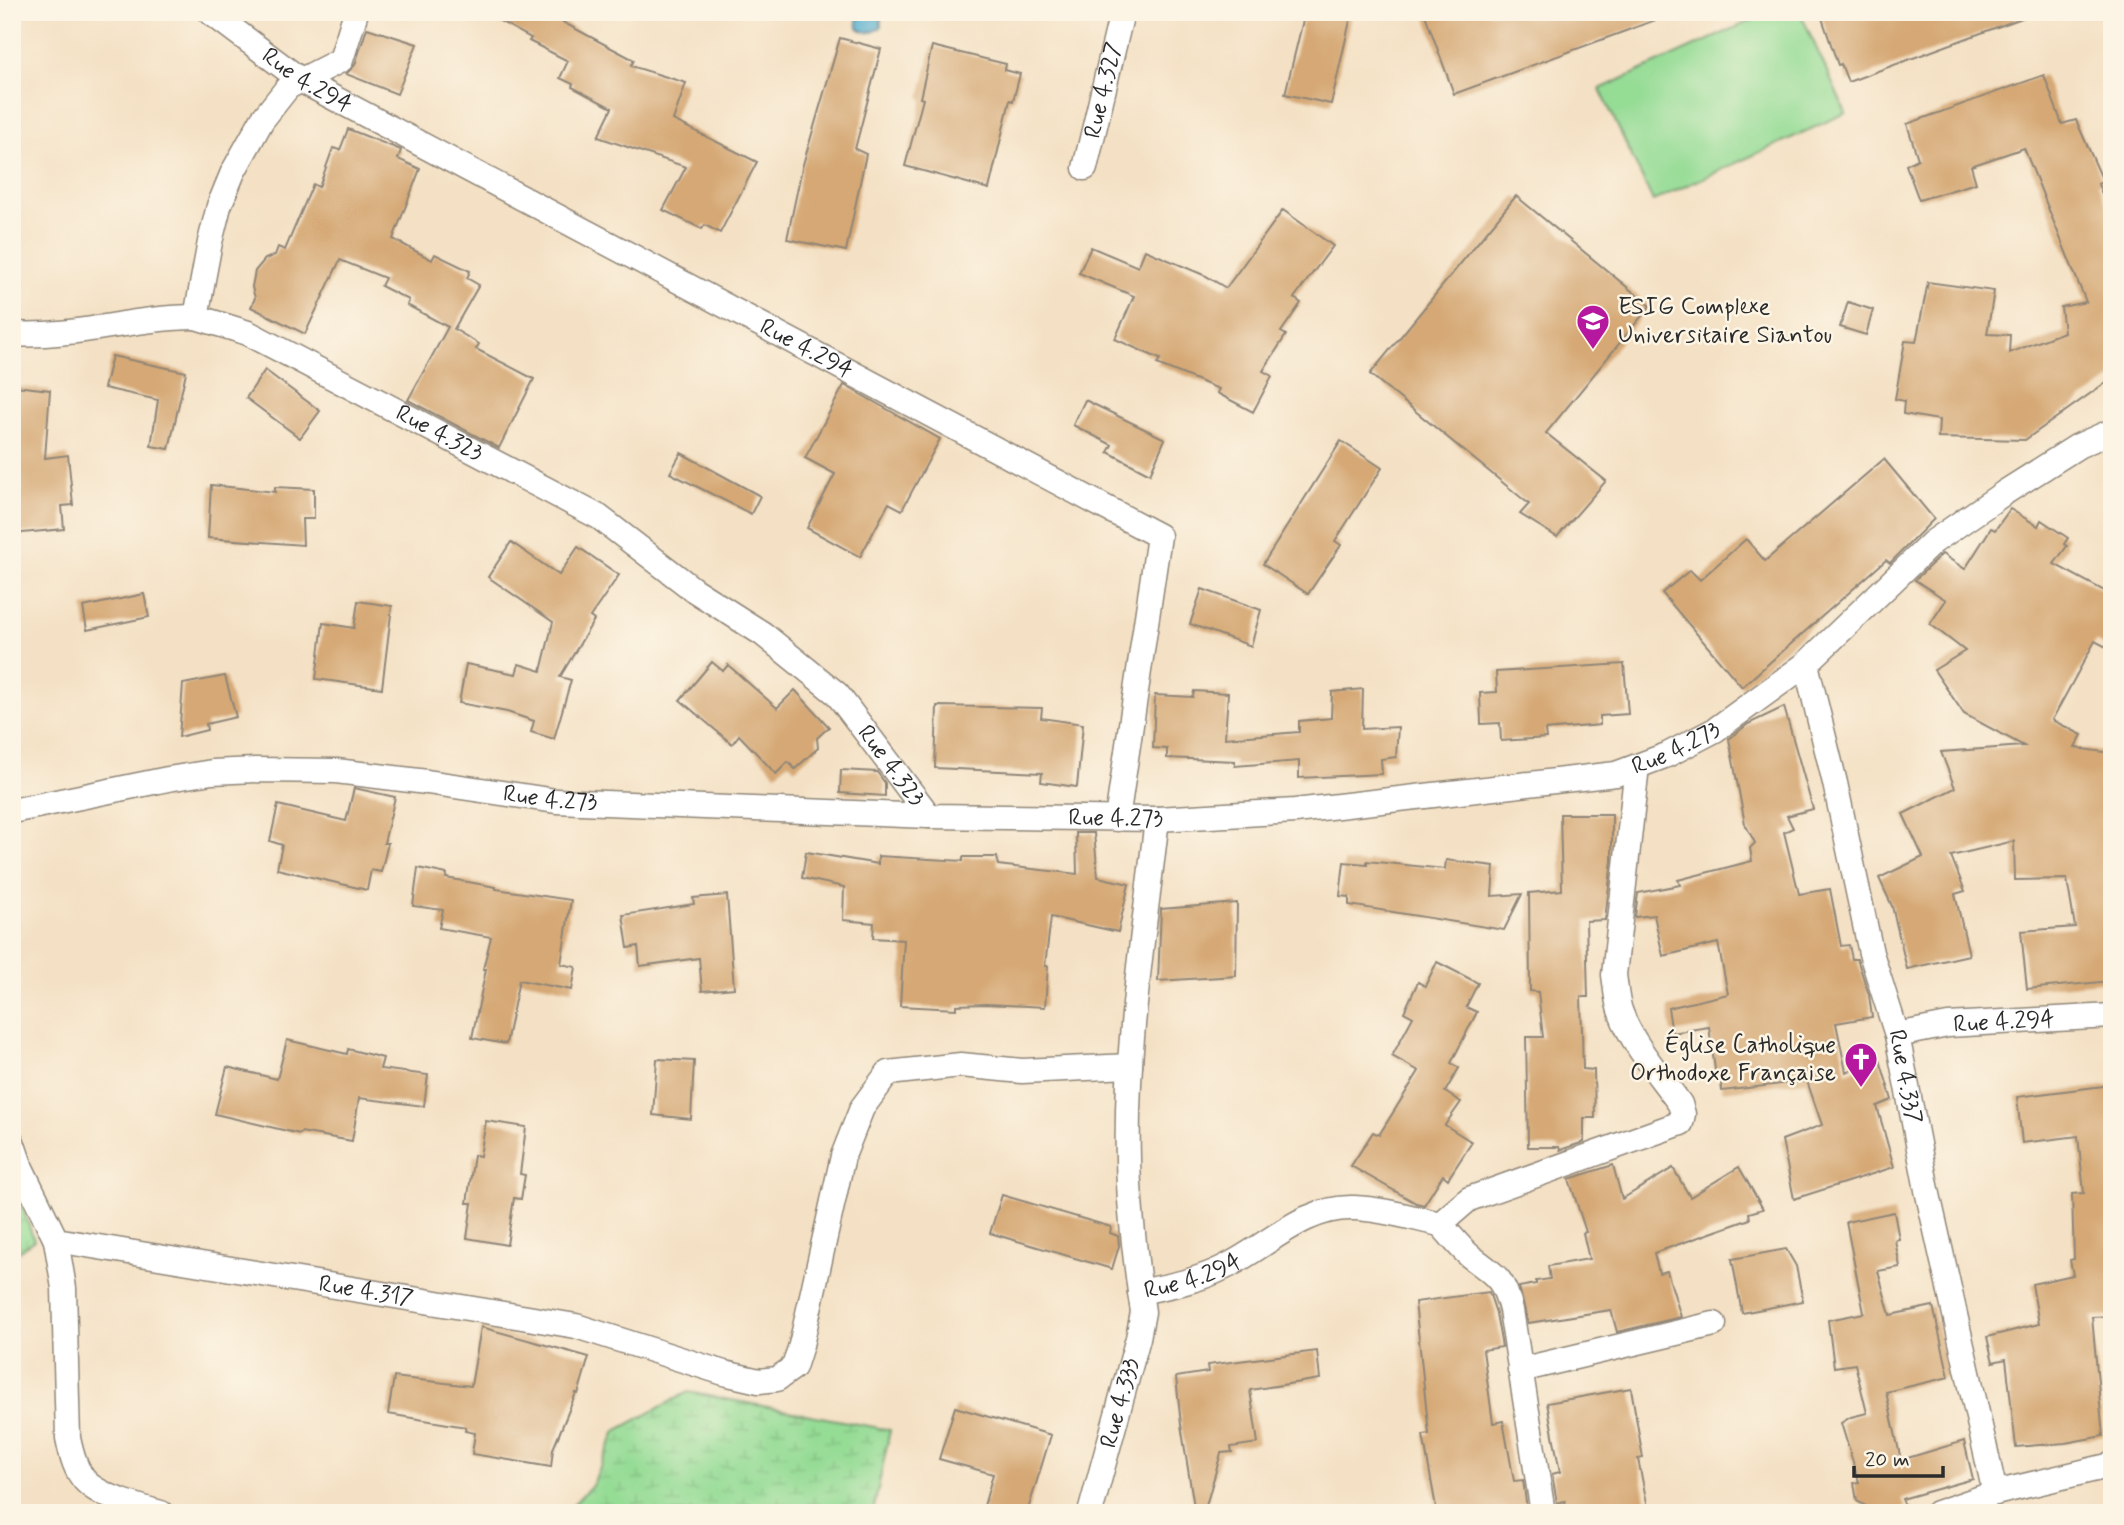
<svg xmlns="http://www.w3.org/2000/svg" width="2124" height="1525" viewBox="0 0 2124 1525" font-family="Mynerve,sans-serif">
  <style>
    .wetland { fill: url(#wetland-marsh); stroke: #608460; stroke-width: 2 }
    .pitch { fill: #95dc95; stroke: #608460; stroke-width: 2 }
    .water { fill: url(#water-ripples); stroke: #3e6b7c; stroke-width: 2 }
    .building { fill: #d5a875 }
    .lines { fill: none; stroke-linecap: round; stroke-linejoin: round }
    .minor-casing { stroke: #908678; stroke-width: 27 }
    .minor { stroke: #fff; stroke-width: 24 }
    .labels { text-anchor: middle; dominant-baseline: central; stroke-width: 5; stroke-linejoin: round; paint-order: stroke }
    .street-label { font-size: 24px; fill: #2b2b2b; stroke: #fcf5e5 }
    .poi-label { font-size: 24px; fill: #2b2b2b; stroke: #fcf5e5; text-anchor: start }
  </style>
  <defs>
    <pattern id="wetland-marsh" width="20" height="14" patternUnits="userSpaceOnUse" patternTransform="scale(1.75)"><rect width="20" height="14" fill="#95dc95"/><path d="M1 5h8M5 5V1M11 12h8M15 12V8" fill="none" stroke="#81bd81"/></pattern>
    <pattern id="water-ripples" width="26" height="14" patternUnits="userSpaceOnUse" patternTransform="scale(1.75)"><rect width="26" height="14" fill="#50abce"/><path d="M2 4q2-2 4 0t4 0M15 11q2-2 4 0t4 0" fill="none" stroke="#438ba7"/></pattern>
  </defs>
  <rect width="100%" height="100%" fill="#fcf5e5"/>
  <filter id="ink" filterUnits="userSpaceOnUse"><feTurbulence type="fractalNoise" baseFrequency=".0143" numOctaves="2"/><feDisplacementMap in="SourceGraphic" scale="14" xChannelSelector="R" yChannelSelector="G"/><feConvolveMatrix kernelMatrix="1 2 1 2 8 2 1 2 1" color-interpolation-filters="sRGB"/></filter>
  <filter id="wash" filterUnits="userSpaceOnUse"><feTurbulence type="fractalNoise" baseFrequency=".00686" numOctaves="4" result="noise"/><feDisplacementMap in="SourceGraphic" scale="28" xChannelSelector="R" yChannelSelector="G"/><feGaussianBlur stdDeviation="1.57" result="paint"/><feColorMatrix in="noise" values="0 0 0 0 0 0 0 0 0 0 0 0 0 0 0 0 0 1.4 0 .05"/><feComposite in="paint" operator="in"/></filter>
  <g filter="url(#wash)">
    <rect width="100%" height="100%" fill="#f4e1c5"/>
    <g class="wetland">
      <path d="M12 1177 34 1240 12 1257Z"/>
      <path d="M688 1392 890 1430 873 1513H565L593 1484 616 1431Z"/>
    </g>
    <path class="pitch" d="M1770 12H1800L1846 113 1653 201 1600 89Z"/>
    <path class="water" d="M856 12H878L881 19V27C873 34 867 34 858 28Z"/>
    <g id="blocks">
      <g class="building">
        <path d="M483 12H544L634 60 631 66 686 83 673 120 757 162 720 233 705 225 702 229 663 210 686 167 598 137 612 108 572 87 573 84 560 78 568 61 529 41 531 38Z"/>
        <path d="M1305 12H1352L1331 104 1285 94Z"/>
        <path d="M1424 12H1669V15L1454 94Z"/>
        <path d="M1820 12H2030V15L1848 82 1841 64 1838 65Z"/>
        <path d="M367 28 417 44 397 94 346 74 355 65Z"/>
        <path d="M840 38 881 49 855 149 866 154 846 251 787 239 802 168Z"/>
        <path d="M932 46 1006 64 1005 70 1020 74 1013 101 1010 100 989 189 905 166 923 99 920 98Z"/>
        <path d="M2044 75 2062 124 2076 120 2103 181 2098 184 2112 219V378L2025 440 1938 438 1939 420 1903 414 1904 401 1895 399 1905 341 1916 342 1928 282 1994 291 1987 334 2010 335 2009 353 2064 332 2061 307 2086 302 2024 148 1971 166 1976 183 1919 200 1906 165 1918 159 1907 124Z"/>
        <path d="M348 129 401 150 398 159 420 169 393 239 432 260 435 254 470 271 467 278 479 285 454 329 479 344 476 349 534 379 499 448 408 400 448 327 407 305 409 300 381 286 385 278 340 260 305 334 251 307 255 298 252 287 255 271 265 259 275 255 278 247 285 250 313 184 319 187 333 148 340 150Z"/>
        <path d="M1516 196 1650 306 1546 433 1606 481 1557 537 1520 514 1529 504 1370 374Z"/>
        <path d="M1283 210 1333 246 1294 298 1301 303 1281 332 1286 335 1263 371 1272 376 1253 412 1217 393 1219 389 1157 364 1160 359 1115 339 1134 296 1079 273 1091 247 1138 267 1145 250 1206 276 1226 288Z"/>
        <path d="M1848 302 1873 310 1866 335 1840 327Z"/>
        <path d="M112 356 186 372 169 449 151 446 158 400 104 388Z"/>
        <path d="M265 370 320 411 300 438 246 398Z"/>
        <path d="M844 385 940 439 902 510 889 503 860 557 807 528 835 474 805 458Z"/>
        <path d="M15 386 50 390 45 458 68 455 73 505 62 506 64 529 12 534V414Z"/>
        <path d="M1085 400 1165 439 1150 474 1108 452 1112 445 1073 425Z"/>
        <path d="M1341 441 1382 468 1335 541 1341 545 1308 594 1263 564Z"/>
        <path d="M681 453 760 496 751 514 670 473Z"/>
        <path d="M1884 459 1934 519 1890 563 1886 560 1742 687 1662 593 1690 570 1700 580 1746 539 1765 561Z"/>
        <path d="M211 485 275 492V487L314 489V519H302L303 545 208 538Z"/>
        <path d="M2010 509 2038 526 2041 520 2068 538 2064 544 2067 546 2054 564 2112 595V650L2095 641 2052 720 2082 735 2075 748 2112 753V981L2027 989 2021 931 2075 927 2067 879 2015 880 2014 841 1951 856 1965 891 1955 894 1969 955 1907 969 1892 906 1879 878 1923 857 1903 814 1955 788 1941 752 2024 746 1964 714 1934 670 1965 651 1930 624 1946 600 1915 580 1942 554 1965 569 1991 528 1995 530Z"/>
        <path d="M511 542 559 575 578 547 619 575 590 617 594 620 560 677 571 680 554 739 531 732 534 721 507 712 459 703 466 664 516 674 519 664 541 671 553 622 488 577Z"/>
        <path d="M1202 589 1261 610 1251 646 1190 624Z"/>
        <path d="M144 594 149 617 87 630 83 607Z"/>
        <path d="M358 601 392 606 382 688 316 679 323 623 354 628Z"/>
        <path d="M712 662 723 671 728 665 777 708 795 690 829 727 817 738 818 748 795 769 788 762 776 774 739 735 732 744 680 700Z"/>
        <path d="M1624 664 1628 714 1600 716V725L1545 730 1546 738 1501 741 1500 723 1481 724 1480 693 1497 692 1496 672Z"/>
        <path d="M225 676 236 717 206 724 207 730 179 737 183 684Z"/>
        <path d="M1363 689 1362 729 1398 727 1396 757 1381 759 1382 774 1299 778V761L1235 766V761L1167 758V749L1153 748 1155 695 1193 697 1194 691 1228 693 1225 738 1299 732V721L1331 718 1332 692Z"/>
        <path d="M937 706 1042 708 1041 718 1083 724 1077 787 1041 782 1042 773 935 768Z"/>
        <path d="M1784 707 1813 809 1787 816 1793 828 1784 832 1799 894 1830 889 1841 946 1849 945 1852 959H1857L1869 995 1872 1017 1836 1023 1846 1072 1880 1060 1892 1100 1877 1106 1894 1167 1794 1199 1782 1140 1822 1125 1807 1081 1722 1091 1720 1076 1716 1077 1709 1027 1672 1033 1668 1008 1728 994 1718 943 1663 956 1654 915 1635 917 1638 893 1680 885 1678 880 1752 861 1750 848 1755 843 1745 824 1729 739 1748 724Z"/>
        <path d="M841 770 877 772 885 783V796L840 793Z"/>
        <path d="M354 788 395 797 384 843H388L381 872 371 870 367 890 277 869 282 845 270 841 278 805 346 821Z"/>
        <path d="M1560 814H1612V860L1605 920 1586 921 1588 997H1581L1583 1069 1594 1070 1595 1118H1584V1142L1560 1150 1559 1147H1528L1526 1037H1543L1538 992 1530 991 1529 893 1562 890Z"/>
        <path d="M1076 833H1094L1098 877 1129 884 1118 932 1051 917 1045 966H1048L1045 1007 986 1004 956 1005V1009L900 1006 904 940 873 938 874 923 843 920 844 887 802 878 806 852 878 864V856L963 861V857H997L998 865 1077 874Z"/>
        <path d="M1446 860 1494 866 1492 896 1522 894 1504 930 1349 905V897L1340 896 1344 862 1367 864V861L1445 869Z"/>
        <path d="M418 868 447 874 446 878 496 887V889L571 900 561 964 576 967 572 990 519 980 506 1044 472 1038 486 969H483L491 937 439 928 443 910 413 906Z"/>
        <path d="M727 895 734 988 702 991 699 958 640 966 638 946 628 948 623 915 694 904 693 898Z"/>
        <path d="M1237 903 1236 976 1158 981 1161 909Z"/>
        <path d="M1437 962 1478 983 1466 1007 1477 1012 1451 1063 1459 1068 1445 1092 1461 1102 1445 1125 1472 1142 1448 1179 1443 1175 1424 1205 1416 1203 1351 1166 1373 1132 1379 1135 1419 1071 1392 1056 1413 1017 1404 1012 1418 982 1425 986Z"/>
        <path d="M287 1040 347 1054 348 1049 383 1058 380 1069 428 1075 424 1106 359 1098 352 1141 301 1132 300 1134 215 1114 227 1067 277 1079Z"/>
        <path d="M657 1059 694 1061 691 1119 653 1115Z"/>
        <path d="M2112 1085V1316L2092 1317 2103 1436 2065 1443 2016 1447 2006 1359 1993 1362 1987 1337 2039 1324 2032 1284 2073 1275 2070 1260 2074 1259 2072 1194 2084 1193 2078 1136 2022 1143 2017 1097Z"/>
        <path d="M486 1121 526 1127 520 1174 525 1175 521 1199 514 1198 507 1245 467 1238 472 1203H467L474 1155 480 1156Z"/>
        <path d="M1613 1165 1622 1199 1673 1168 1690 1197 1739 1167 1763 1209 1749 1213 1750 1219 1654 1253 1659 1273 1667 1271 1681 1317 1617 1332 1611 1310 1528 1323 1519 1287 1536 1284V1281L1550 1279 1548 1266 1589 1259 1583 1233 1586 1232 1569 1179Z"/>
        <path d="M1002 1195 1111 1227 1110 1233 1118 1236 1119 1246 1112 1269 990 1233Z"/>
        <path d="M1894 1212 1899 1239 1895 1240 1900 1267 1878 1271 1890 1315 1933 1306 1949 1377 1886 1392 1901 1460 1964 1441 1973 1479 1902 1499 1906 1508 1892 1513H1878L1857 1501 1854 1483 1859 1482 1841 1423 1851 1417 1867 1413 1855 1364 1834 1367 1828 1320 1864 1313 1846 1222Z"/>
        <path d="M1786 1249 1796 1266 1803 1301 1742 1313 1732 1259Z"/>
        <path d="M1489 1292 1496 1313 1502 1347 1483 1350 1493 1423 1503 1421 1514 1481 1523 1480 1527 1509 1508 1513H1506L1505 1508 1482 1513H1437L1423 1435 1429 1434 1415 1302Z"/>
        <path d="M481 1327 589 1357 578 1394 576 1393 553 1449 551 1467 472 1454 475 1433 465 1431 466 1427 388 1414 394 1377 471 1386Z"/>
        <path d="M1317 1351 1320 1379 1250 1390 1258 1443 1231 1447 1232 1452 1221 1453 1204 1513H1195L1181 1425 1176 1377 1208 1372 1207 1365Z"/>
        <path d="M1631 1388 1643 1458 1638 1459 1649 1513H1568L1565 1501 1557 1503 1552 1474 1560 1472 1547 1403Z"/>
        <path d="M955 1407 1051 1435 1027 1513H982L993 1474 939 1459Z"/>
      </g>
    </g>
  </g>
  <g filter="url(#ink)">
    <use href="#blocks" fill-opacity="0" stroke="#908678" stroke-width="2"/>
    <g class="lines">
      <defs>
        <g id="minor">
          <path id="s1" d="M210 12 302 81 1159 536 1117 819"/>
          <path id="s2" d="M356 12 341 60 288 87 262 120 233 172 219 206 210 242 196 317 248 333 599 517 694 590 763 634 837 694 929 816"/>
          <path id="s3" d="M1085 168 1122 12"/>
          <path d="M12 334C75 338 134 317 196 317"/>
          <path id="s4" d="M1806 664 1835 783 1871 953 1897 1035 1927 1190 1995 1493"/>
          <path id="s5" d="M12 811 168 779 212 772 255 770 336 771 427 782 556 801 929 816 1157 819 1295 811 1616 774 1667 755 1715 730 1806 664 1933 542 2004 493 2078 446 2112 431"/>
          <path id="s6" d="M1157 819C1144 932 1125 1046 1128 1159 1129 1204 1134 1248 1140 1292 1169 1286 1197 1281 1223 1268 1266 1248 1303 1206 1354 1208 1383 1209 1412 1218 1440 1224L1469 1199 1681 1123 1683 1114 1680 1104C1661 1077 1632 1044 1621 1013 1616 1001 1616 987 1614 975L1637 766"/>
          <path id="s7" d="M1897 1035 1948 1025 2112 1016"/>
          <path id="s8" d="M12 1142 21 1168 56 1240 576 1326 724 1373 759 1381 777 1379 794 1367 801 1345 843 1156 862 1108 888 1073 961 1065 1022 1071 1130 1066"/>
          <path d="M1440 1224C1450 1234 1459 1247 1470 1256 1496 1276 1503 1277 1511 1310L1543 1513"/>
          <path d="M56 1240 64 1288 68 1438C76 1478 85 1489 125 1502 137 1506 149 1510 161 1513"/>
          <path d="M1520 1370 1714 1324"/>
          <path id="s9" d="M1090 1513 1138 1338 1143 1312 1140 1292"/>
          <path d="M1937 1513 1995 1493 2112 1465"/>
        </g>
      </defs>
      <use href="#minor" class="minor-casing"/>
      <use href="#minor" class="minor"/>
    </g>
  </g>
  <defs>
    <symbol id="university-pin" viewBox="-11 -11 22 30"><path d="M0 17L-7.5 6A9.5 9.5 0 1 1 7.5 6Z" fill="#b5179e" stroke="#fcf5e5"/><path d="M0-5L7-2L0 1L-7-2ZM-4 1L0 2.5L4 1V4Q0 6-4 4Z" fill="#fff"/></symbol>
    <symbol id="church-pin" viewBox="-11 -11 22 30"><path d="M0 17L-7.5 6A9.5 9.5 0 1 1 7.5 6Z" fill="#b5179e" stroke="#fcf5e5"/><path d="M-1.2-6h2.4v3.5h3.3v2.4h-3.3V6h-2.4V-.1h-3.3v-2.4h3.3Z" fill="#fff"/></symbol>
  </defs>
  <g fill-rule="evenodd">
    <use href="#university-pin" x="1574" y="302" width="38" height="52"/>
    <use href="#church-pin" x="1842" y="1040" width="38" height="52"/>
  </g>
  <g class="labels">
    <g class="street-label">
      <text stroke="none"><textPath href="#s1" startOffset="119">Rue 4.294</textPath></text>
      <text stroke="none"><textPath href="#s3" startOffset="80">Rue 4.327</textPath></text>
      <text stroke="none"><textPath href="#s1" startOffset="686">Rue 4.294</textPath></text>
      <text stroke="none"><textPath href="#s2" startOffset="632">Rue 4.323</textPath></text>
      <text stroke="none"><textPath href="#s5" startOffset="1678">Rue 4.273</textPath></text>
      <text stroke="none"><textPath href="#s2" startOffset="1199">Rue 4.323</textPath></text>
      <text stroke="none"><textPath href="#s5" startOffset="544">Rue 4.273</textPath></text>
      <text stroke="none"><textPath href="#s5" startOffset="1110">Rue 4.273</textPath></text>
      <text stroke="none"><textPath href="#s7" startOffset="108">Rue 4.294</textPath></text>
      <text stroke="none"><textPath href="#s4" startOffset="425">Rue 4.337</textPath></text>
      <text stroke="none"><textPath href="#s6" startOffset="530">Rue 4.294</textPath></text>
      <text stroke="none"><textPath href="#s8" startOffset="422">Rue 4.317</textPath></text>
      <text stroke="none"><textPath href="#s9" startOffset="114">Rue 4.333</textPath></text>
    </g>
    <g class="poi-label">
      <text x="1618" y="307">ESIG Complexe<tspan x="1618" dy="28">Universitaire Siantou</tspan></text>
      <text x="1836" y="1045" text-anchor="end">Église Catholique<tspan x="1836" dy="28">Orthodoxe Française</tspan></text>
    </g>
  </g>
  <rect width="2124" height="1525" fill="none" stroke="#fcf5e5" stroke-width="42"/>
  <path d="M1854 1466v10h89v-10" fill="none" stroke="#2b2b2b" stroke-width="3.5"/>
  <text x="1865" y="1466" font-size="21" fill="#2b2b2b" stroke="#fcf5e5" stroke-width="5" paint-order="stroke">20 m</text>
</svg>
